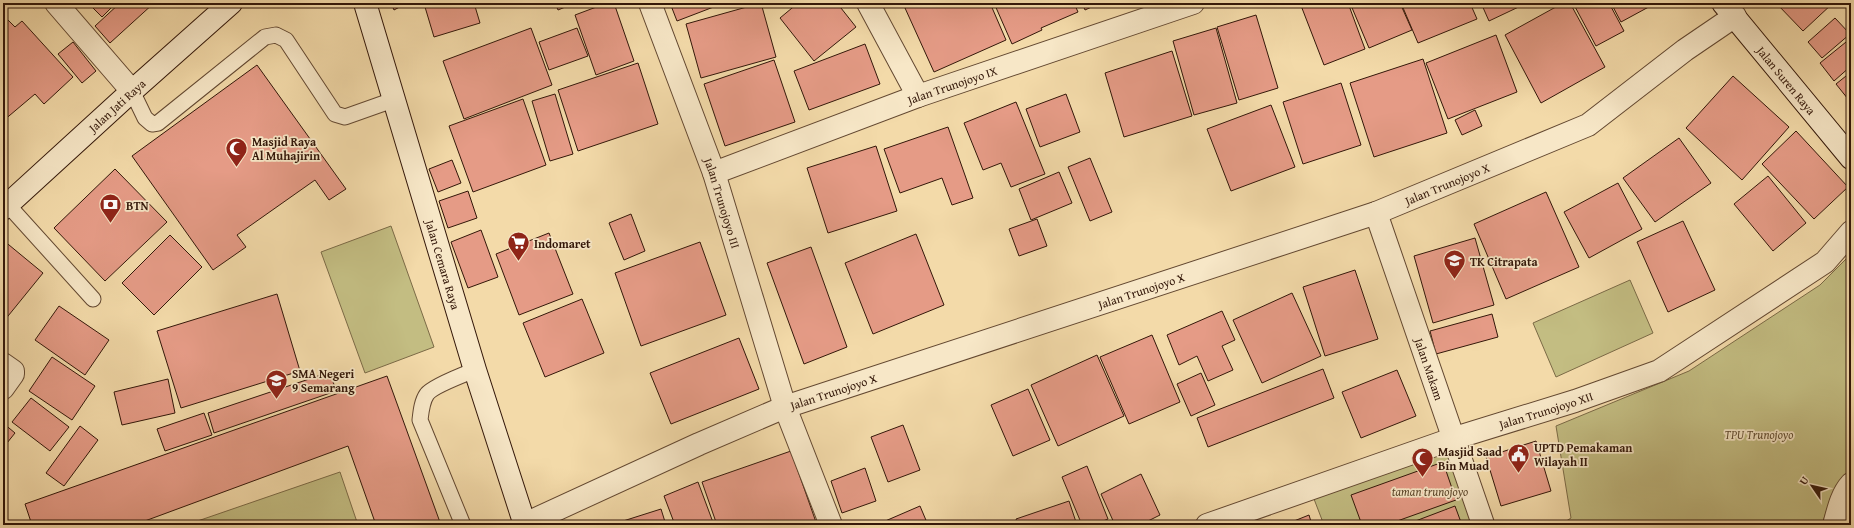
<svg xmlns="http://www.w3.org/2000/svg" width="1854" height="528" viewBox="0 0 1854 528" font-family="'Gentium Book Plus',serif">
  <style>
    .green { fill: #c3bd82; stroke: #7b6a46 }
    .building { fill: #e59b86; stroke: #331709 }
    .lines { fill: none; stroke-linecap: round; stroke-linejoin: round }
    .lane-casing { stroke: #634831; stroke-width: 17 }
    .street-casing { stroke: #634831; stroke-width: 24 }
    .secondary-casing { stroke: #331709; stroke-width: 24 }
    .lane { stroke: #f7e7c7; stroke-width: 15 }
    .street { stroke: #f7e7c7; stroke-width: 22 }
    .secondary { stroke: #f7e7c7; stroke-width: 22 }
    .labels { text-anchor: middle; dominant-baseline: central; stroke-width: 3.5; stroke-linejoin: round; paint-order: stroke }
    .street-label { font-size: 12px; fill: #331709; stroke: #f7e7c7 }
    .poi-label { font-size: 12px; font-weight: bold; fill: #331709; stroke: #f7e7c7; text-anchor: start }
    .park-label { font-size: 12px; font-style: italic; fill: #5e492d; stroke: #f7e7c7 }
  </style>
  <rect width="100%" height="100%" fill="#f3daa9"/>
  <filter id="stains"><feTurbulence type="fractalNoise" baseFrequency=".005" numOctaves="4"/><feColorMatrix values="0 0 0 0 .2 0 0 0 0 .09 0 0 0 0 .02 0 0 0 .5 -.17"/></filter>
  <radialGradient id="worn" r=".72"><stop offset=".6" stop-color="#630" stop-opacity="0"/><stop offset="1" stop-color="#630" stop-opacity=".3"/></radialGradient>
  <g class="green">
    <path d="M391 226 434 347 365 373 321 252Z"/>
    <path d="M1851 254V474L1831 496 1822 525H1560L1571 518 1556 426 1689 371 1820 285Z"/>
    <path d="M1630 280 1653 333 1556 377 1533 323Z"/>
    <path d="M1451 446 1477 525H1324L1314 499Z"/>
    <path d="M340 472 358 525H186Z"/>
  </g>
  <g class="building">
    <path d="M88 3H116L102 17Z"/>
    <path d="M120 3H154L110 43 95 26Z"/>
    <path d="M391 3H407L394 10Z"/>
    <path d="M439 3H474L480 23 434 37 425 7Z"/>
    <path d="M555 3H575L558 10Z"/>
    <path d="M607 3H614L634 61 596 75 575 15Z"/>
    <path d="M670 3H724L677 21Z"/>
    <path d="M761 3 776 57 701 78 686 24Z"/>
    <path d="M798 3H837L856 27 814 61 780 18Z"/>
    <path d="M917 3H990L1006 40 934 72 905 8Z"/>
    <path d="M994 3H1074L1078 12 1041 28 1042 30 1012 44Z"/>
    <path d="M1082 3H1100L1085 10Z"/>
    <path d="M1300 3H1348L1365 49 1324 65Z"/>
    <path d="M1350 3H1400L1412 30 1369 48Z"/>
    <path d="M1401 3H1470L1477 19 1418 43Z"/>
    <path d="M1481 3H1527L1489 21Z"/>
    <path d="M1563 3H1570L1605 67 1541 103 1505 35Z"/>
    <path d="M1573 3H1609L1624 31 1596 46Z"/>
    <path d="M1611 3H1656L1621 22Z"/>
    <path d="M1776 3H1833L1803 31Z"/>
    <path d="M3 15 15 27 22 21 73 77 44 104 35 94 3 121Z"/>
    <path d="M1256 15 1278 88 1239 100 1217 27Z"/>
    <path d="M1835 18 1850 34 1822 58 1808 42Z"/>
    <path d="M531 28 552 85 464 119 443 61Z"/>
    <path d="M577 28 588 56 549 70 539 42Z"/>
    <path d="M1216 28 1237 103 1194 115 1173 41Z"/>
    <path d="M1496 35 1517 92 1448 119 1426 63Z"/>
    <path d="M1851 38V66L1834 81 1820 63Z"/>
    <path d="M73 42 96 71 82 83 58 54Z"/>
    <path d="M865 44 880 84 809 110 794 71Z"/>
    <path d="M1172 51 1192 116 1124 137 1105 73Z"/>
    <path d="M1423 59 1447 133 1374 157 1350 83Z"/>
    <path d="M774 60 795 122 725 146 704 84Z"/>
    <path d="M638 63 658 124 578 151 558 90Z"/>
    <path d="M257 65 346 189 329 200 315 180 237 235 246 247 213 270 132 156Z"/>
    <path d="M1851 72V97L1848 99 1836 84Z"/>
    <path d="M1733 76 1789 127 1742 180 1686 128Z"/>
    <path d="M1341 83 1361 145 1303 164 1283 102Z"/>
    <path d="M555 94 573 154 550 161 532 101Z"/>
    <path d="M1066 94 1080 132 1040 147 1026 109Z"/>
    <path d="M523 99 546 165 473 192 449 126Z"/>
    <path d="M1016 102 1045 174 1011 187 1001 163 983 170 964 123Z"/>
    <path d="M1271 105 1295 167 1231 191 1207 129Z"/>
    <path d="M1475 110 1482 126 1462 135 1455 120Z"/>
    <path d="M948 127 973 198 952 205 942 178 900 193 884 149Z"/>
    <path d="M1796 131 1848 187 1814 219 1762 164Z"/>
    <path d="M1679 138 1711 183 1655 222 1623 178Z"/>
    <path d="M876 146 897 211 828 233 807 168Z"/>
    <path d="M1090 158 1112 212 1090 221 1068 167Z"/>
    <path d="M452 160 461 183 438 192 429 169Z"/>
    <path d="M115 169 167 222 105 281 54 228Z"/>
    <path d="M1059 172 1072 203 1031 220 1019 189Z"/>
    <path d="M1768 176 1806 223 1773 251 1734 204Z"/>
    <path d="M1618 183 1642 229 1589 258 1564 212Z"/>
    <path d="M468 191 477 218 448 228 439 201Z"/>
    <path d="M1546 192 1579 267 1506 299 1474 224Z"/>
    <path d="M631 214 645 251 624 260 609 223Z"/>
    <path d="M1037 219 1047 246 1019 256 1009 229Z"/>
    <path d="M1683 221 1715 290 1668 312 1637 242Z"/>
    <path d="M481 230 498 277 468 288 451 242Z"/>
    <path d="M549 233 573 294 519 315 496 254Z"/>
    <path d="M916 234 944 305 873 334 845 263Z"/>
    <path d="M170 235 202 267 154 315 122 283Z"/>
    <path d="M1475 238 1494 305 1433 323 1414 256Z"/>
    <path d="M3 240 43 273 4 321 3 320Z"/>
    <path d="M700 242 726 315 641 346 615 273Z"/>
    <path d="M811 247 847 347 804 364 767 263Z"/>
    <path d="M1355 270 1378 339 1325 356 1303 287Z"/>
    <path d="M1292 293 1321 356 1262 383 1233 320Z"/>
    <path d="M277 294 300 371 181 408 157 331Z"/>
    <path d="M582 299 604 353 545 377 523 323Z"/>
    <path d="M59 306 109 340 85 375 35 340Z"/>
    <path d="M1222 311 1235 340 1222 346 1233 370 1208 381 1197 356 1179 365 1167 335Z"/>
    <path d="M1492 314 1498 337 1436 354 1430 331Z"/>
    <path d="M1152 335 1180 402 1129 424 1100 357Z"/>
    <path d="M739 338 759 389 671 424 650 373Z"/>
    <path d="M1097 355 1124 416 1058 446 1031 385Z"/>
    <path d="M52 357 95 386 72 420 29 391Z"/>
    <path d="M1323 369 1334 398 1208 447 1197 418Z"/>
    <path d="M1397 370 1416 416 1361 438 1342 392Z"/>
    <path d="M330 372 336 391 214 433 208 413Z"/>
    <path d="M1201 373 1215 405 1191 416 1177 384Z"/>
    <path d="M387 376 441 525H376L348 446 134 525H32L25 504Z"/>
    <path d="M168 379 175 413 122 425 114 392Z"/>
    <path d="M1028 389 1050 440 1013 456 991 405Z"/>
    <path d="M31 398 69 427 50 451 12 422Z"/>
    <path d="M204 413 212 435 165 451 157 429Z"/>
    <path d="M3 423 15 433 3 448Z"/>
    <path d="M903 425 920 470 888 482 871 437Z"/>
    <path d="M80 426 98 440 64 486 46 473Z"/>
    <path d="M1536 441 1551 491 1501 506 1486 457Z"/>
    <path d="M791 451 817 525H717L702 482Z"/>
    <path d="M1443 462 1456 500 1386 525H1362L1351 495Z"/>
    <path d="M1087 466 1108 519 1093 525H1082L1062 477Z"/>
    <path d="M865 468 876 501 842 513 831 481Z"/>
    <path d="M1141 474 1160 515 1140 525H1115L1101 494Z"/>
    <path d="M698 482 714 525H675L664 496Z"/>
    <path d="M1069 501 1077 525H1018L1016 519Z"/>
    <path d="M920 506 928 525H876Z"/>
    <path d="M1455 506 1462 525H1405Z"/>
    <path d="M661 509 666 525H621L620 522Z"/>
    <path d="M1309 515 1312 525H1284Z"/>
    <rect x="1842" y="515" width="9" height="10"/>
  </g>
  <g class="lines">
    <defs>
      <g id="lane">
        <path d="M132 91 145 118 152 124 158 123 265 37 276 35 286 40 335 114 345 117 393 100"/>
        <path d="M8 205 93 299"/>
        <path d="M463 525 420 420C421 411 422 401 427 394 433 386 465 374 475 370"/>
      </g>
      <g id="street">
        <path d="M56 3 132 91"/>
        <path id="s1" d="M650 3 714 173 785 407 831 525"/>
        <path d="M868 3 918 96"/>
        <path id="s2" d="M714 173 918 96 1193 3"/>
        <path id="s3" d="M1376 213 1483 524"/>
        <path d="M3 364 13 371V374L3 388"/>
        <path id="s4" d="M525 524 699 444 785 407 1376 213 1588 125 1685 50 1735 16"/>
        <path id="s5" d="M1207 525 1455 438 1575 401 1659 371 1825 262 1851 232"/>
        <path d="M1834 525C1838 511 1841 495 1851 484"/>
      </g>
      <g id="secondary">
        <path id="s6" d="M365 3 475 370 525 525"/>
        <path id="s7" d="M1723 3 1851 158"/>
        <path id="s8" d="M3 209 132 91 231 3"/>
      </g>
    </defs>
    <use href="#lane" class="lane-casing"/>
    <use href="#street" class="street-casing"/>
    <use href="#secondary" class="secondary-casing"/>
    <use href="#lane" class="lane"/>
    <use href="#street" class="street"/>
    <use href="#secondary" class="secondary"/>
  </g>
  <defs>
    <symbol id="mosque-pin" viewBox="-11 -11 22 30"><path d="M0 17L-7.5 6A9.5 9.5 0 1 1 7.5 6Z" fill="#8f2418" stroke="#f7e7c7"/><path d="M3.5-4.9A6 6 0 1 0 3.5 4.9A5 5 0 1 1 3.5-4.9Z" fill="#fff"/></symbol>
    <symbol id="bank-pin" viewBox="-11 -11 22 30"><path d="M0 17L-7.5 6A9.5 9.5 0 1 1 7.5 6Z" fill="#8f2418" stroke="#f7e7c7"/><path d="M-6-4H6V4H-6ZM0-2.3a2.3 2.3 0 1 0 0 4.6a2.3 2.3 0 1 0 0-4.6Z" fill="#fff"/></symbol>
    <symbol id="supermarket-pin" viewBox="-11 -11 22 30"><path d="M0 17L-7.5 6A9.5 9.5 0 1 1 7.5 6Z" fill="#8f2418" stroke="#f7e7c7"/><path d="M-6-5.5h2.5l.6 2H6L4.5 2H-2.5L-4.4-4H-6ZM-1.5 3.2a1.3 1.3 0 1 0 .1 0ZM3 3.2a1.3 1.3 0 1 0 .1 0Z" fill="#fff"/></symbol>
    <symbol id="school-pin" viewBox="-11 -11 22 30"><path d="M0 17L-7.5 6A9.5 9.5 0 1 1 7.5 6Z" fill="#8f2418" stroke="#f7e7c7"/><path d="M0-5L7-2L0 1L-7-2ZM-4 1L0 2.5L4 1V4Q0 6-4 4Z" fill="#fff"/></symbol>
    <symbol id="civic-pin" viewBox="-11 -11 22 30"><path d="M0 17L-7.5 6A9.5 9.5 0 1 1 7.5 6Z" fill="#8f2418" stroke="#f7e7c7"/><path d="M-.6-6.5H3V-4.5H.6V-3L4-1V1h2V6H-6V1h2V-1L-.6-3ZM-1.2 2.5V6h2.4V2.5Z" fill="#fff"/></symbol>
  </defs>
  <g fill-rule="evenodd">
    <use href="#mosque-pin" x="224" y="136" width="25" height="34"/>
    <use href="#bank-pin" x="98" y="192" width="25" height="34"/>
    <use href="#supermarket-pin" x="506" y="230" width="25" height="34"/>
    <use href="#school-pin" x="1442" y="248" width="25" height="34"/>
    <use href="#school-pin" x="264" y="368" width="25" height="34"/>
    <use href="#civic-pin" x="1506" y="442" width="25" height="34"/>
    <use href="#mosque-pin" x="1410" y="446" width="25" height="34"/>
  </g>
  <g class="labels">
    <g class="street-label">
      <text stroke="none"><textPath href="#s7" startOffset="100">Jalan Suren Raya</textPath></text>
      <text stroke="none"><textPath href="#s2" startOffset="254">Jalan Trunojoyo IX</textPath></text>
      <text stroke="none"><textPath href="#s8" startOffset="154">Jalan Jati Raya</textPath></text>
      <text stroke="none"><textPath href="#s4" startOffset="984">Jalan Trunojoyo X</textPath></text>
      <text stroke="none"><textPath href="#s1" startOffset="213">Jalan Trunojoyo III</textPath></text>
      <text stroke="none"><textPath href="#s6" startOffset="273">Jalan Cemara Raya</textPath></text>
      <text stroke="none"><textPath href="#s4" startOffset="660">Jalan Trunojoyo X</textPath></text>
      <text stroke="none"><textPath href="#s3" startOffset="165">Jalan Makam</textPath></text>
      <text stroke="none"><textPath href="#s4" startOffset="336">Jalan Trunojoyo X</textPath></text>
      <text stroke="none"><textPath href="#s5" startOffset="358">Jalan Trunojoyo XII</textPath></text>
    </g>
    <g class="poi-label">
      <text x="252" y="141">Masjid Raya<tspan x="252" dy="14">Al Muhajirin</tspan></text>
      <text x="126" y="205">BTN</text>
      <text x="534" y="243">Indomaret</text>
      <text x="1470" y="261">TK Citrapata</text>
      <text x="292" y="373">SMA Negeri<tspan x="292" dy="14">9 Semarang</tspan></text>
      <text x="1534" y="447">UPTD Pemakaman<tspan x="1534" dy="14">Wilayah II</tspan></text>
      <text x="1438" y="451">Masjid Saad<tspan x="1438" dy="14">Bin Muad</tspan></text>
    </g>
    <g class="park-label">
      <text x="1759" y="434">TPU Trunojoyo</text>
      <text x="1430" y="491">taman trunojoyo</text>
    </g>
  </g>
  <rect width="1854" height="528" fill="none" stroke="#f3daa9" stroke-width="16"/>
  <rect x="4" y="4" width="1846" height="520" fill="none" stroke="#331709" stroke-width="2"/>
  <rect x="8" y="8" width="1838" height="512" fill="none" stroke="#331709"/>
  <g transform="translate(1812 486) rotate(304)" stroke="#f7e7c7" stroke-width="3" paint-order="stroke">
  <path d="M0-3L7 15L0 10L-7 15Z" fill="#331709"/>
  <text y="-6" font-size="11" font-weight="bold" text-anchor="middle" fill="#331709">U</text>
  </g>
  <rect width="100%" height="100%" filter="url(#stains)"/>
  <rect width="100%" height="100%" fill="url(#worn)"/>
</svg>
